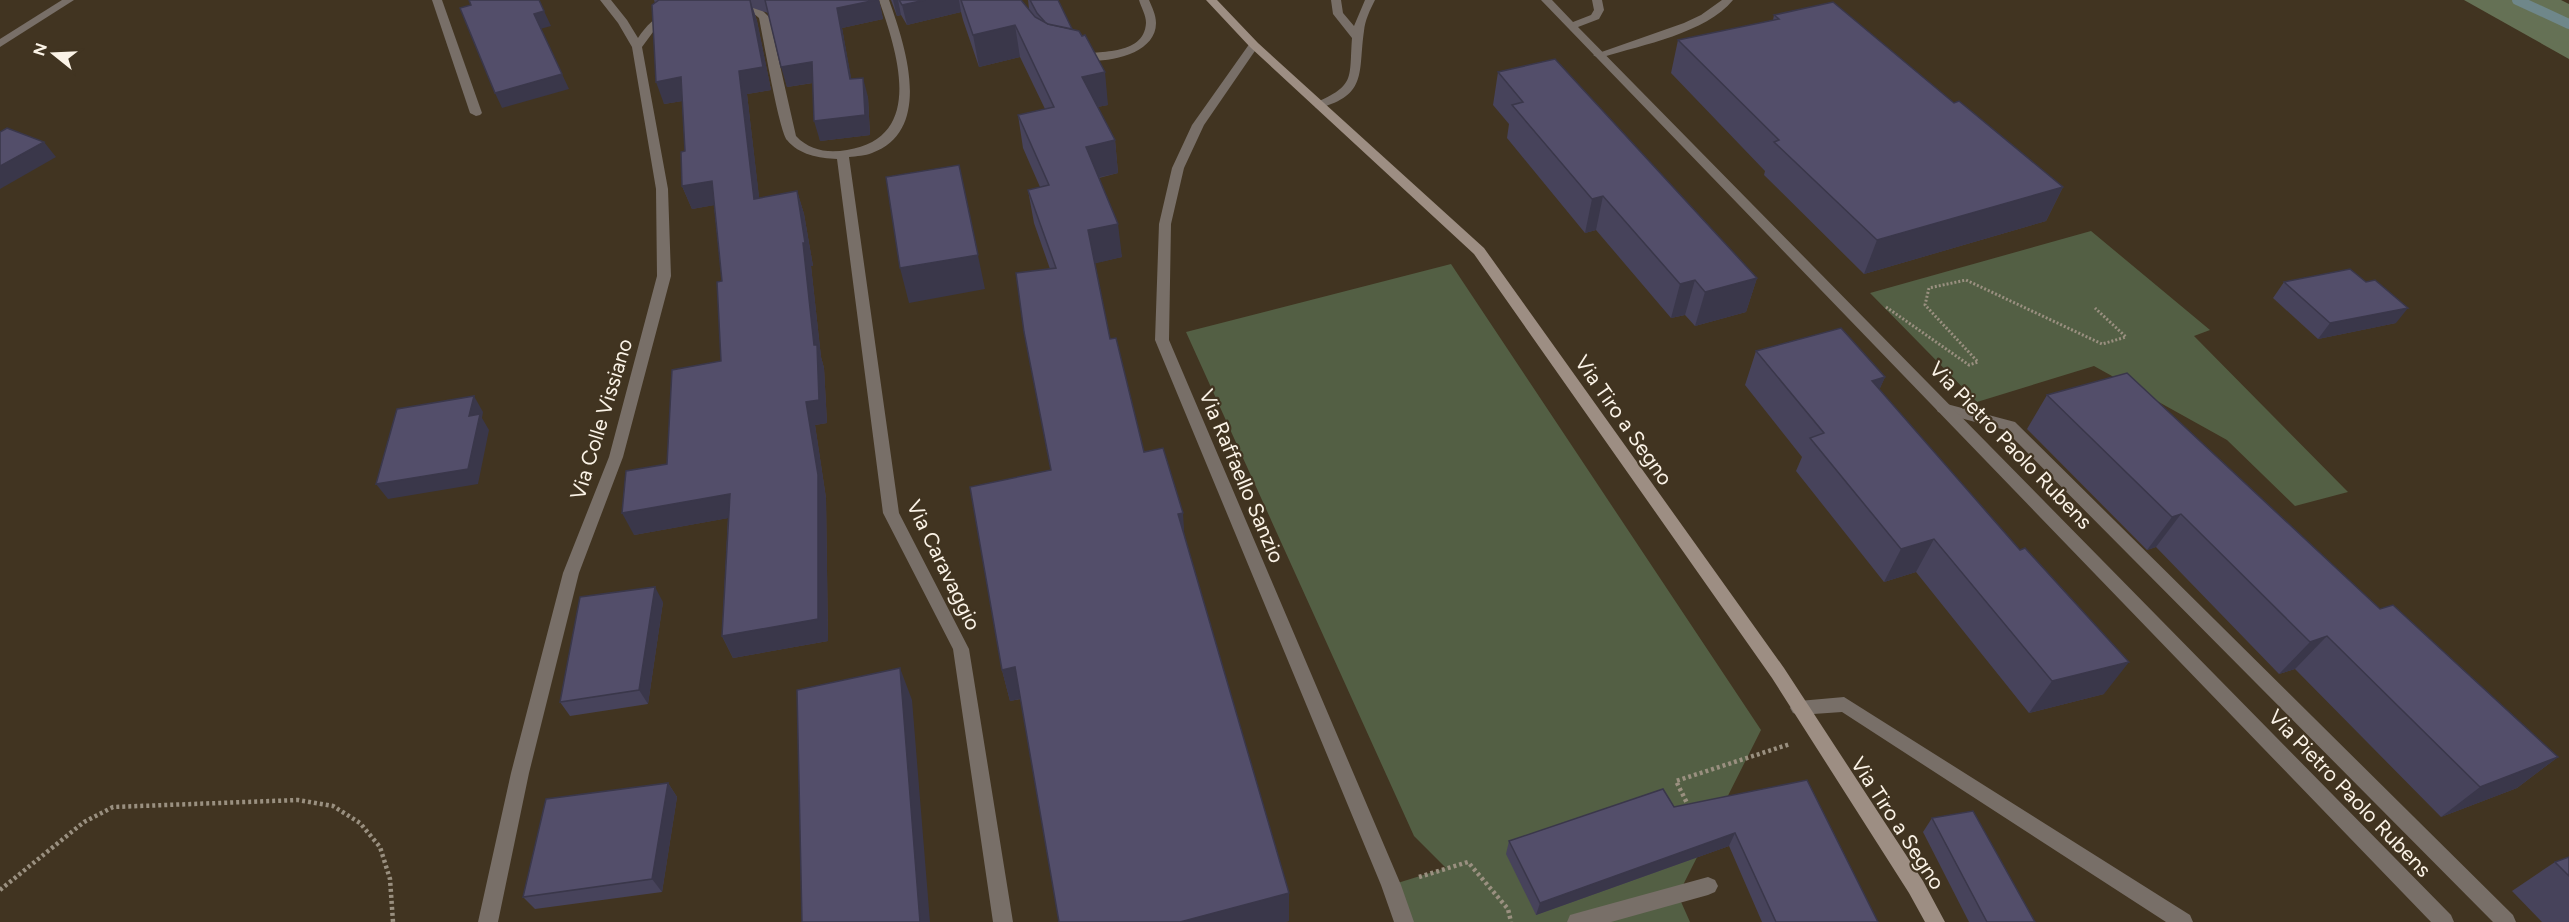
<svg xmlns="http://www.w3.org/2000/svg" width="2569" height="922" viewBox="0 0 2569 922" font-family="Figtree,sans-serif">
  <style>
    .green { fill: #535f44 }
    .forest { fill: #657155 }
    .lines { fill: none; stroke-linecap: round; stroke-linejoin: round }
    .stream { stroke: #6f878a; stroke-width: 10 }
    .path-far1 { stroke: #9a9080; stroke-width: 3; stroke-dasharray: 2 2; stroke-linecap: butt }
    .path { stroke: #9a9080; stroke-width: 4.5; stroke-dasharray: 3 3; stroke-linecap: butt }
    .lane { fill: #786f68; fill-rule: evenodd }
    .street { fill: #786f68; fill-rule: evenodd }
    .secondary { fill: #9d8e83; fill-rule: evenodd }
    .wall { fill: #47435b }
    .shaded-wall { fill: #3a374a }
    .building { fill: #534e6a; stroke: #3a374a; stroke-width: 1.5 }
    .labels { text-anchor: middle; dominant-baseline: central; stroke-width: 4.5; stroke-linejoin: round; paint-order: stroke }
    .street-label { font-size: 21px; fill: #fbf3e7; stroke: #413421 }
  </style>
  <rect width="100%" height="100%" fill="#413421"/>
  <g class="green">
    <path d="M2091 231 2210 330 2194 336 2348 492 2295 506 2227 440 2094 366 1977 402 1870 293Z"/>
    <path d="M1451 264 1761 730 1678 895 1690 922H1404L1391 885 1446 868 1414 836 1186 332Z"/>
  </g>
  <path class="forest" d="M2464 0H2561L2569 4V59Z"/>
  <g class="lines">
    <path class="stream" d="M2517 0 2569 24"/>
    <path class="path-far1" d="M1886 307 1969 365 1978 362 1925 305 1929 288 1966 280 2102 344 2126 337 2095 308"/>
    <g class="path">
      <path d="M1689 807 1676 781 1790 744"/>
      <path d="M1419 877 1468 862 1508 909 1511 922"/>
      <path d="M0 890 84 822 113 807 298 800 333 806 360 823 380 847 390 879 393 922"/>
    </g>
    <g class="lane">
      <path d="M432 0H442L482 113 480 115 476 116 470 113Z"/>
      <path d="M1722 0H1733C1706 33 1642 45 1603 57L1599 58 1593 55 1684 23 1701 15Z"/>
      <path d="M1943 403 2015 422 2513 915 2516 922H2493L2005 430 1938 412 1936 408 1938 404Z"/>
    </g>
    <g class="street">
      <path d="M62 0H74L0 47V39Z"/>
      <path d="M600 0H611L627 20 638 38C646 26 655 16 670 11L675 14 656 28 642 47 668 189 671 276 623 457 579 573 529 773 498 922H478L511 773 563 573 609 457 657 276 656 189 632 47 618 23Z"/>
      <path d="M735 0 760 8 769 17 796 136C810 151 828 153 847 150 926 138 897 52 879 0H889C905 45 934 130 872 153 865 156 857 156 849 157L899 513 969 649 1013 922H993L953 649 883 513 837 159C819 158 799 155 787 140 779 130 763 37 759 18L752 12 730 5V1Z"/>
      <path d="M1139 0H1149C1152 7 1156 15 1156 23 1156 57 1099 65 1074 59V55C1096 50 1144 57 1146 23 1146 15 1141 7 1139 0Z"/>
      <path d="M1331 0H1341L1343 13 1354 26 1365 0H1375C1370 10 1365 20 1364 31 1358 72 1368 95 1319 108L1315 107V103C1356 85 1349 79 1352 38L1333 14Z"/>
      <path d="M1541 0H1552L1573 22 1591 15 1594 10 1592 0H1602L1604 10 1599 19 1578 27 2451 915 2454 922H2431Z"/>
      <path d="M1254 42 1259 45 1204 125 1184 168 1171 224 1169 340 1401 885 1414 922H1394L1381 885 1155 340 1159 224 1172 168 1192 125 1250 43Z"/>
      <path d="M1844 697 2190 915 2193 922H2166L1842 712 1799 715 1793 713 1790 708 1793 703 1799 701Z"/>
      <path d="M1708 877 1715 880 1718 886 1715 892 1708 895 1611 922H1567L1570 915 1577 913Z"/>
    </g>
    <path class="secondary" d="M1206 0H1217L1258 43 1484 248 1784 668 1923 881 1945 922H1925L1909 893 1772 678 1474 254 1250 47Z"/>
  </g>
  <g class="wall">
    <path d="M654 0H879L883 19 842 28 851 79 868 97 870 135 820 141 813 83 787 87 768 13 753 8 757 21 771 90 747 94 759 198 797 191 804 214 813 266H811L821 357 824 368 827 423 815 425 826 498 828 641 733 658 722 636 728 518 634 535 667 464 721 361 722 281 714 205 692 209 682 186 685 151 682 101 664 104 655 3Z"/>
    <path d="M891 0H1021L1030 12 1029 9 1028 0H1058L1108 105 1097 107 1115 140 1118 173 1099 178 1122 257 1095 263 1110 339 1144 452 1185 539 1289 921 1284 922H1059L1021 699 1010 701 1002 670 1051 471 1050 269 1034 223 1028 190 1040 187 1023 148 1018 115 1045 109 1020 57 979 67 963 20 961 12 907 25 901 15 897 16Z"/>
    <path d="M1774 15 1954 103 2063 187 2046 221 1864 274 1764 175 1765 171 1671 73 1678 40 1773 20Z"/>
    <path d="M1498 72 1757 278 1746 312 1695 326 1685 315 1671 318 1596 230 1585 233 1507 138 1509 124 1493 105Z"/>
    <path d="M2284 282 2396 323 2318 339 2273 298Z"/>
    <path d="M1756 351 1885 377 1879 390 2104 694 2029 713 1916 572 1884 582 1796 471 1802 457 1745 385Z"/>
    <path d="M2047 395 2380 609 2558 757 2517 788 2441 817 2295 669 2279 674 2156 547 2147 550 2027 429Z"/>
    <path d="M663 602 648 704 570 716 560 702Z"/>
    <path d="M1807 780 1878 922H1762L1729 846 1536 915 1506 854 1509 841Z"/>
    <path d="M668 783 677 797 662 892 535 909 523 897Z"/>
    <path d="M1932 818 2035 922H1969L1923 832Z"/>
    <path d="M2569 857V922H2542L2512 891 2555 862Z"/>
  </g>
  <g class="shaded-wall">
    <path d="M750 0 757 21 771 90 747 94 762 222 754 199 739 71Z"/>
    <path d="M876 0H879L883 19 842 28 855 99 850 79 837 8Z"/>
    <path d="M893 0H898L901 15 897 16Z"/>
    <path d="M925 0H959L961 12 907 25 902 5Z"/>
    <path d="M544 11 551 26 540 29 534 14Z"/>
    <path d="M1015 25 1020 57 979 67 973 35Z"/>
    <path d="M812 62 818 82 787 87 781 67Z"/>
    <path d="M1105 72 1108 105 1086 109 1082 77Z"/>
    <path d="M562 74 569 89 502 108 495 93Z"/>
    <path d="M681 77 689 100 664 104 656 82Z"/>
    <path d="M863 78 868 97 870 135 820 141 814 121Z"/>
    <path d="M1115 140 1118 173 1091 179 1086 147Z"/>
    <path d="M44 142 56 157 0 189V166Z"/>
    <path d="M959 165 985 289 909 303 900 268Z"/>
    <path d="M712 181 721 204 692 209 682 186Z"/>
    <path d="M2063 187 2046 221 1864 274 1877 240Z"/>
    <path d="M797 191 804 214 813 266H811L821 357 824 368 827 423 815 425 826 498 828 641 733 658 722 636 806 402 814 345Z"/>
    <path d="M1603 196 1596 230 1585 233 1592 199Z"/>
    <path d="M1118 224 1122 257 1093 264 1088 230Z"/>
    <path d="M1757 278 1746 312 1695 326 1705 292Z"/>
    <path d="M1695 280 1685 315 1671 318 1680 284Z"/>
    <path d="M2408 308 2396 323 2318 339 2330 323Z"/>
    <path d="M1885 377 1870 411 1872 381Z"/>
    <path d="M474 396 483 412 482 418 489 430 478 484 388 499 376 484 469 416Z"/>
    <path d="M730 494 740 516 634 535 622 513Z"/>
    <path d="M1183 513 1185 546 1178 514Z"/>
    <path d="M2181 514 2156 547 2147 550 2172 517Z"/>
    <path d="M1934 539 1916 572 1884 582 1901 549Z"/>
    <path d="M655 587 663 602 648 704 639 690Z"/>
    <path d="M2327 636 2295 669 2279 674 2310 642Z"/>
    <path d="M2129 662 2104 694 2029 713 2052 681Z"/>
    <path d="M1015 667 1023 698 1010 701 1002 670Z"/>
    <path d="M900 668 912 700 930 922H920Z"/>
    <path d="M2558 757 2517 788 2441 817 2480 787Z"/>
    <path d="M668 783 677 797 662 892 652 879Z"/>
    <path d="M1735 833 1729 846 1536 915 1540 903Z"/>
    <path d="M1289 893V921L1284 922H1180Z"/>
  </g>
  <g class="building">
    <path d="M469 0H539L544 11 534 14 562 74 495 93 460 8 471 5Z"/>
    <path d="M659 0H750L763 67 739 71 754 199 797 191 805 243H803L814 345H817L819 400 806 402 818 475V619L722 636 730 494 622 513 626 471 667 464 672 370 721 361 717 282 722 281 712 181 682 186 681 152 685 151 681 77 656 82 652 5Z"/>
    <path d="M765 0H876L837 8 850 79 863 78 865 115 814 121 812 62 781 67Z"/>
    <path d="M899 0H925L902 5Z"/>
    <path d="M961 0H1021L1035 17 1048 24 1079 31 1082 36 1085 35 1105 72 1082 77 1115 140 1086 147 1118 224 1088 230 1110 339 1116 338 1144 452 1163 448 1183 513 1178 514 1289 893 1180 922H1059L1015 667 1002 670 970 487 1051 470 1024 332 1016 273 1056 268 1028 190 1049 185 1018 115 1054 107 1015 25 973 35Z"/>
    <path d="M1030 0H1058L1072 29 1048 24 1045 22 1037 13Z"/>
    <path d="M1833 2 1954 103 1959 101 2063 187 1877 240 1774 142 1779 140 1678 40 1779 19 1774 15Z"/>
    <path d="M1555 59 1757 278 1705 292 1695 280 1680 284 1603 196 1592 199 1512 105 1523 102 1498 72Z"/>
    <path d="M7 128 44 142 0 166V132Z"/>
    <path d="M959 165 978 255 900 268 886 177Z"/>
    <path d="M2350 269 2366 282 2375 280 2408 308 2330 323 2284 282Z"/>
    <path d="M1841 328 1885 377 1872 381 2020 550 2025 548 2129 662 2052 681 1934 539 1901 549 1810 438 1824 433 1756 351Z"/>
    <path d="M2127 373 2380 609 2393 605 2558 757 2480 787 2327 636 2310 642 2181 514 2172 517 2047 395Z"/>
    <path d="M474 396 469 416 480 414 468 469 376 484 397 409Z"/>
    <path d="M655 587 639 690 560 702 580 597Z"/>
    <path d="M900 668 920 922H802L797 690Z"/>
    <path d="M1807 780 1878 922H1776L1735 833 1540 903 1509 841 1663 789 1674 807Z"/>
    <path d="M668 783 652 879 523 897 546 799Z"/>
    <path d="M1973 811 2035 922H1987L1932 818Z"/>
    <path d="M2569 857V876L2555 862Z"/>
  </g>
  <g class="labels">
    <g class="street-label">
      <text transform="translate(601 419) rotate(-73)">Via Colle Vissiano</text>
      <text transform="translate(1624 420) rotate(55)">Via Tiro a Segno</text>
      <text transform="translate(2011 445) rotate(46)">Via Pietro Paolo Rubens</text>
      <text transform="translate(1242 476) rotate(67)">Via Raffaello Sanzio</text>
      <text transform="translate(944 565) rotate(64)">Via Caravaggio</text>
      <text transform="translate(2350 793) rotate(46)">Via Pietro Paolo Rubens</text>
      <text transform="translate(1898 823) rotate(57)">Via Tiro a Segno</text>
    </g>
  </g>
  <g transform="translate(54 54) rotate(288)" stroke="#413421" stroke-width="4.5" paint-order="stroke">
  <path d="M0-4.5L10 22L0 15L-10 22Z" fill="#fbf3e7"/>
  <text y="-9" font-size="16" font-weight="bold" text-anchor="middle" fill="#fbf3e7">N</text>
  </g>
</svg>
